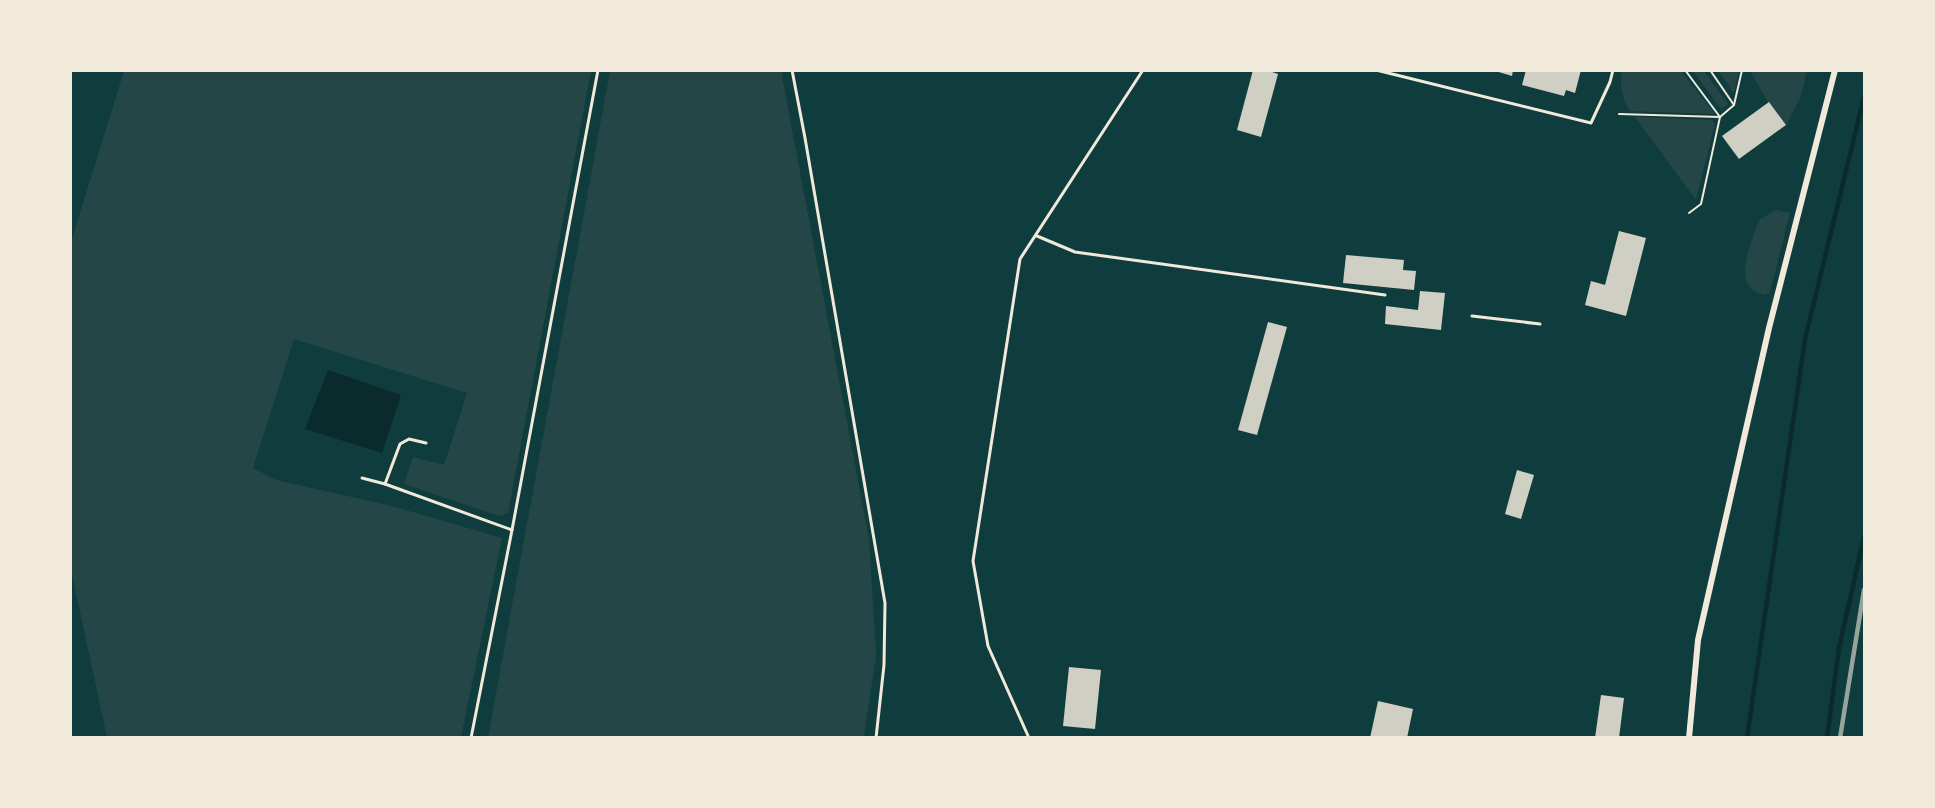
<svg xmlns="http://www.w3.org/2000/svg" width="1935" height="808" viewBox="0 0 1935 808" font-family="Helvetica,sans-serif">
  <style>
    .green { fill: #244646 }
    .water { fill: #0a2a2b }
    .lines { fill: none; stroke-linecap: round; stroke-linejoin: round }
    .stream { stroke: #0a2a2b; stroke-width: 4.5 }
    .building { fill: #cfcfc3 }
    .path { stroke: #f1e9da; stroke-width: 2 }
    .service { stroke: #f1e9da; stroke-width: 3 }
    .minor { stroke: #f1e9da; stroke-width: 6 }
    .rail { stroke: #97a49c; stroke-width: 4.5 }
  </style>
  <rect width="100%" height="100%" fill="#0f3d3e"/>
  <g class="green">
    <path d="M124 71H591L508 513 499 516 404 484 413 457 444 465 467 393 294 339 253 468 276 480 392 506 502 538 461 737H107L71 570 70 245Z"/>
    <path d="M610 71H781L869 539 876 655 864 737H488Z"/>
    <path d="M1622 71H1681L1715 114 1630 111C1622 99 1619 85 1622 71Z"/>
    <path d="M1693 71H1704L1728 104 1721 109Z"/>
    <path d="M1718 71H1739L1734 93Z"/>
    <path d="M1750 71H1807L1801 96 1786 125 1768 102Z"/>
    <path d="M1635 117 1712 120 1715 124 1696 200Z"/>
    <path d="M1776 210 1790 213 1770 292 1766 295C1728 288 1752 243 1759 220Z"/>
  </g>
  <path class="water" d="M328 370 401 395 382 453 305 429Z"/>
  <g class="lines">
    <g class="stream">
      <path d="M1747 738 1805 339 1864 97"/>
      <path d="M1827 738 1839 648 1864 537"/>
    </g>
  </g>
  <g class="building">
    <path d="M1253 70H1266L1278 74 1261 137 1237 130Z"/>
    <path d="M1492 70H1513L1512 76Z"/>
    <path d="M1526 70H1581L1575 93 1566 90 1564 96 1522 85Z"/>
    <path d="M1769 102 1786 125 1739 159 1722 136Z"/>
    <path d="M1619 231 1646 238 1626 316 1585 305 1591 281 1605 285Z"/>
    <path d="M1346 255 1404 260 1403 270 1416 271 1414 290 1343 283Z"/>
    <path d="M1420 291 1445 293 1441 330 1385 324 1386 306 1418 310Z"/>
    <path d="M1268 322 1287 327 1257 435 1238 430Z"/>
    <path d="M1517 470 1534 475 1521 519 1505 514Z"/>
    <path d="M1069 667 1101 670 1095 729 1063 726Z"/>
    <path d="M1601 695 1624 698 1619 738H1595Z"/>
    <path d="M1378 701 1413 709 1407 738H1370Z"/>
  </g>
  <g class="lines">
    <g class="path">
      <path d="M1685 70 1720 117 1701 204 1689 213"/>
      <path d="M1710 70 1734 105"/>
      <path d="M1619 114 1720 117 1734 105 1742 70"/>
    </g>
    <g class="service">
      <path d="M792 70 805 138 885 603 884 665 876 738"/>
      <path d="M1376 70 1591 123 1610 82 1613 70"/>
      <path d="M1037 236 1075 252 1385 295"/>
      <path d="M1472 316 1540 324"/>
      <path d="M362 478 385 484 400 444 409 439 426 443"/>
      <path d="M385 484 512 530"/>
      <path d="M471 738 512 530 598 70"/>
      <path d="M1029 738 988 646 973 561 1020 259 1143 70"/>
    </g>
    <path class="minor" d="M1689 738 1698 640 1769 328 1835 70"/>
    <path class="rail" d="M1840 738 1864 590"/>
  </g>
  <rect width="1935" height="808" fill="none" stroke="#f1e9da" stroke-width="144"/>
</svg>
